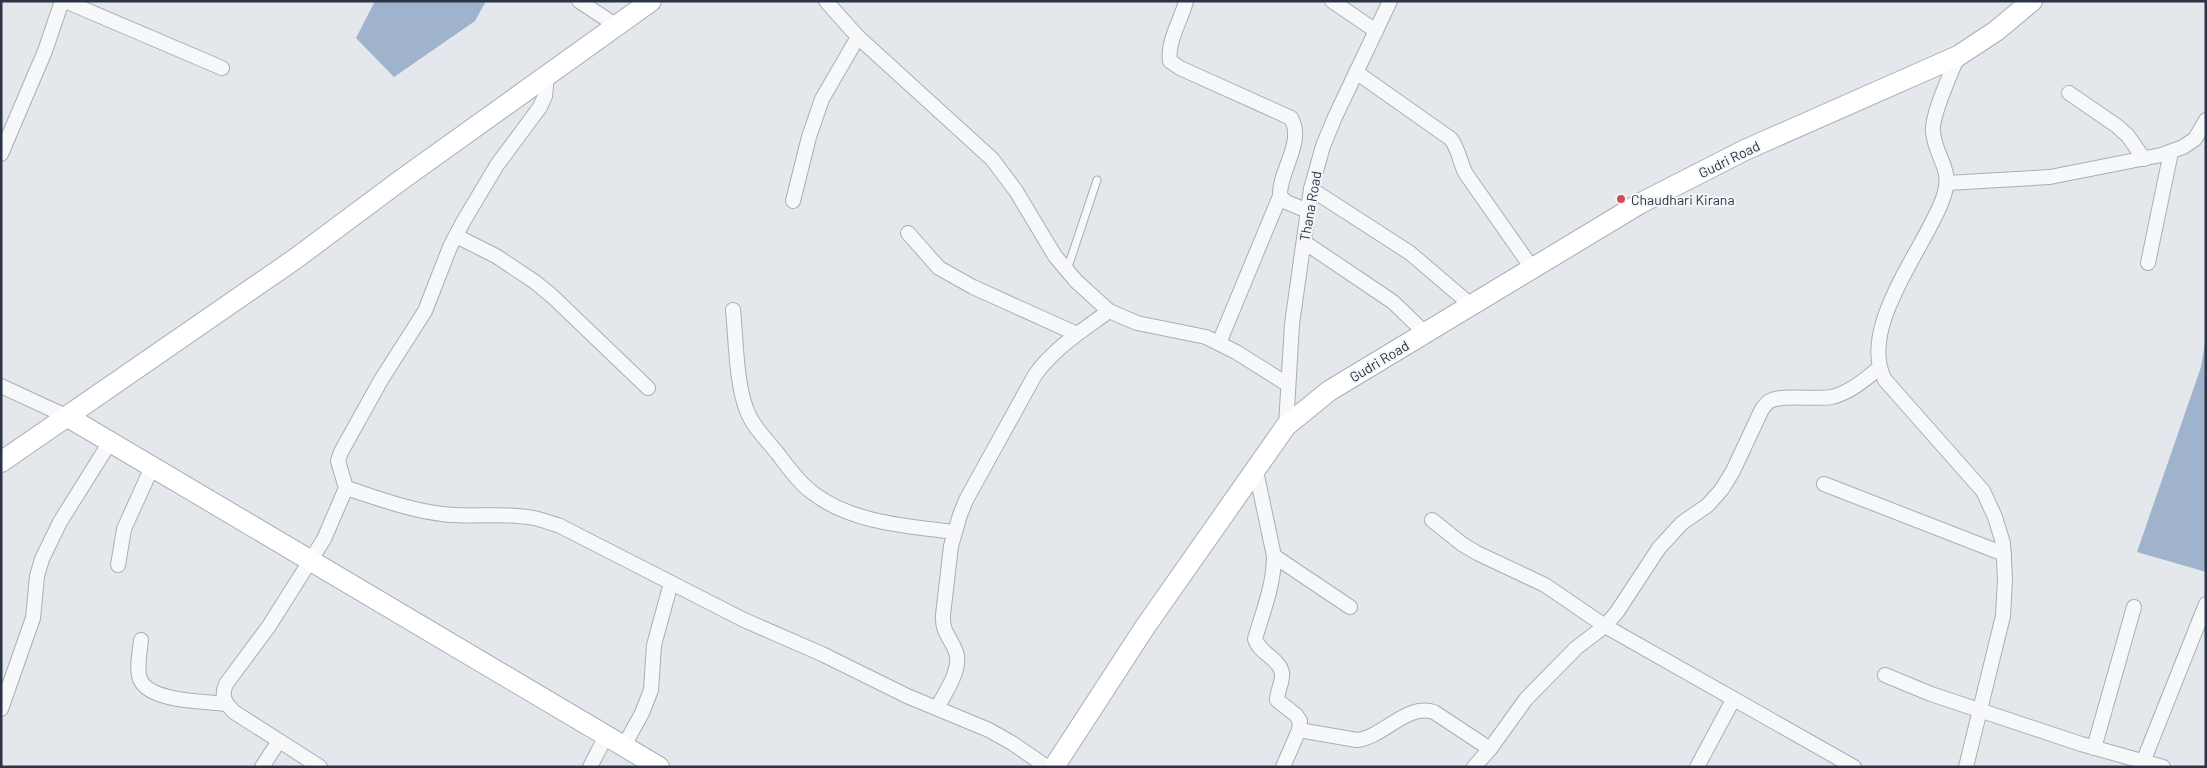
<svg xmlns="http://www.w3.org/2000/svg" width="2207" height="768" viewBox="0 0 2207 768" font-family="Barlow,sans-serif">
  <style>
    .water { fill: #9fb4cc }
    .lines { fill: none; stroke-linecap: round; stroke-linejoin: round }
    .lane-casing { stroke: #a9aeb7; stroke-width: 9 }
    .street-casing { stroke: #a9aeb7; stroke-width: 16 }
    .secondary-casing { stroke: #a9aeb7; stroke-width: 22 }
    .lane { stroke: #f7f8fa; stroke-width: 7 }
    .street { stroke: #f7f8fa; stroke-width: 14 }
    .secondary { stroke: #fff; stroke-width: 20 }
    .poi-dot { fill: #d1495b; stroke: #f4f6f9; stroke-width: 2 }
    .labels { text-anchor: middle; dominant-baseline: central; stroke-width: 4; stroke-linejoin: round; paint-order: stroke }
    .street-label { font-size: 14px; fill: #2b3445; stroke: #f4f6f9 }
    .poi-label { font-size: 14px; fill: #2b3445; stroke: #f4f6f9; text-anchor: start }
  </style>
  <rect width="100%" height="100%" fill="#e4e7ec"/>
  <g class="water">
    <path d="M375 1H486L475 21 394 77 356 38Z"/>
    <path d="M2206 337V572L2137 552 2201 367Z"/>
  </g>
  <g class="lines">
    <defs>
      <path id="lane" d="M1067 270 1097 180"/>
      <g id="street">
        <path d="M65 1 222 68"/>
        <path d="M579 1 617 26"/>
        <path d="M826 1 858 37 992 159 1016 191 1055 256 1076 281 1109 311 1137 323 1206 337 1236 352 1287 384"/>
        <path d="M1186 1C1181 21 1167 41 1170 61L1180 68 1291 118C1305 143 1279 170 1280 196L1286 202 1308 211"/>
        <path d="M1332 1 1376 31"/>
        <path d="M1958 56C1951 73 1931 116 1933 132 1936 161 1955 168 1942 201 1924 249 1857 329 1885 380L1983 491 1995 517 2003 543 2005 579 2003 616 1966 767"/>
        <path d="M1356 72 1451 139C1459 150 1460 163 1466 174L1532 268"/>
        <path d="M2069 93 2117 126 2128 136 2144 159"/>
        <path d="M1 154 45 51 62 1"/>
        <path d="M1947 183 2050 177 2161 155 2183 147 2195 139 2206 120"/>
        <path d="M1311 189 1410 253 1471 305"/>
        <path d="M793 201 809 137 822 99 858 37"/>
        <path d="M908 233 939 268 973 287 1077 334"/>
        <path d="M456 236 496 256 535 282 552 296 648 388"/>
        <path d="M1304 242 1393 302 1425 333"/>
        <path d="M2148 263 2171 152"/>
        <path d="M733 310C736 339 736 384 747 411 753 427 767 440 778 454 788 467 799 483 813 493 852 523 907 526 954 532"/>
        <path d="M1219 343 1280 196"/>
        <path d="M1 386 68 417"/>
        <path d="M1286 426 1292 324 1311 189 1323 146 1335 117 1390 1"/>
        <path d="M1256 471 1274 556C1274 585 1263 611 1255 639 1259 653 1280 659 1282 673 1283 682 1277 691 1277 700L1296 715 1300 721 1299 730 1283 767"/>
        <path d="M1824 484 2004 554"/>
        <path d="M346 488C378 498 408 510 442 514 472 518 504 512 534 518 543 520 551 523 560 526L744 620 822 654 907 696 989 730 1012 743 1047 767"/>
        <path d="M1432 520 1462 544 1477 553 1545 585 1605 626 1854 767"/>
        <path d="M1274 556 1350 607"/>
        <path d="M118 565 124 529 152 467"/>
        <path d="M141 640C140 652 136 668 140 679 149 702 204 701 226 704"/>
        <path d="M1885 675 1931 694 2081 744 2163 767"/>
        <path d="M937 708C945 693 962 669 956 652 950 636 942 633 943 615L951 546 960 515 966 500 1035 375C1054 348 1082 331 1109 311"/>
        <path d="M1 709 33 618 37 576 42 559 60 522 110 442"/>
        <path d="M1299 730 1357 740C1384 737 1406 703 1434 712L1490 749"/>
        <path d="M624 746 642 713 651 690 654 645 671 583"/>
        <path d="M2094 748 2134 607"/>
        <path d="M2143 762 2206 604"/>
        <path d="M262 767 279 741"/>
        <path d="M320 767 234 712C224 702 221 696 226 684L269 626 324 539 346 488 338 461 341 452 381 380 425 311 450 247 463 222 497 165 540 107 545 96 547 76"/>
        <path d="M590 767 606 736"/>
        <path d="M1474 767 1490 749 1526 699 1576 648 1605 626 1617 612 1659 548 1682 523 1708 505 1722 489 1733 471 1762 409C1765 406 1767 402 1770 401 1782 394 1816 400 1832 397 1851 392 1864 380 1878 369"/>
        <path d="M1697 767 1733 700"/>
      </g>
      <g id="secondary">
        <path d="M68 417 659 767"/>
        <path d="M1 462 295 259 401 180 651 1"/>
        <path d="M1054 767 1145 627 1286 426 1329 391 1639 204 1745 150 1958 56 1996 31 2032 1"/>
      </g>
    </defs>
    <use href="#lane" class="lane-casing"/>
    <use href="#street" class="street-casing"/>
    <use href="#secondary" class="secondary-casing"/>
    <use href="#lane" class="lane"/>
    <use href="#street" class="street"/>
    <use href="#secondary" class="secondary"/>
  </g>
  <circle class="poi-dot" cx="1621" cy="199" r="5"/>
  <g class="labels">
    <g class="street-label">
      <text transform="translate(1729 159) rotate(-26)">Gudri Road</text>
      <text transform="translate(1310 206) rotate(-80)">Thana Road</text>
      <text transform="translate(1379 361) rotate(-31)">Gudri Road</text>
    </g>
    <g class="poi-label">
      <text x="1631" y="199">Chaudhari Kirana</text>
    </g>
  </g>
  <rect width="2207" height="768" fill="none" stroke="#2b3445" stroke-width="5"/>
</svg>
